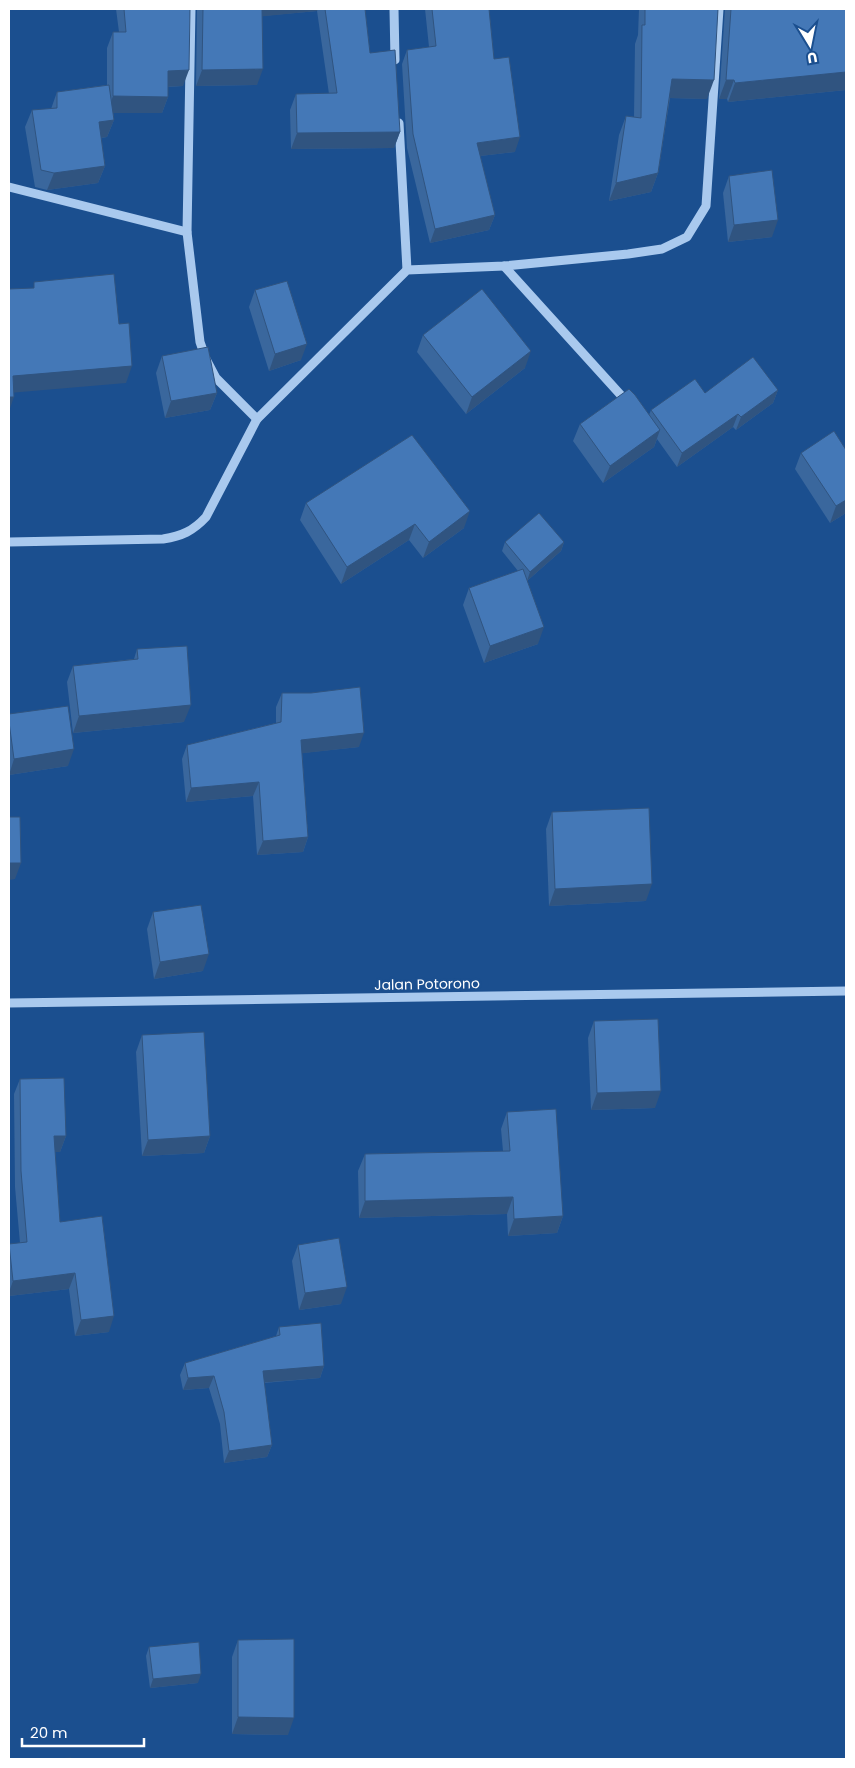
<svg xmlns="http://www.w3.org/2000/svg" width="855" height="1768" viewBox="0 0 855 1768" font-family="Poppins,sans-serif">
  <style>
    .lines { fill: none; stroke-linecap: round; stroke-linejoin: round }
    .minor { stroke: #a9c9ee; stroke-width: 9 }
    .wall { fill: #3a679d }
    .shaded-wall { fill: #305480 }
    .building { fill: #4478b7; stroke: #305480 }
    .labels { text-anchor: middle; dominant-baseline: central; stroke-width: 5; stroke-linejoin: round; paint-order: stroke }
    .street-label { font-size: 14px; fill: #fff; stroke: #1b4f8f }
  </style>
  <rect width="100%" height="100%" fill="#1b4f8f"/>
  <g class="lines">
    <g class="minor">
      <path d="M191 9 187 232 200 342 206 359 216 378 257 419"/>
      <path d="M394 9 395 60"/>
      <path d="M399 123 407 270"/>
      <path d="M9 187 187 232"/>
      <path d="M504 266 628 403"/>
      <path d="M9 542 163 539C182 536 193 531 206 517L257 419 407 270 504 266 628 254 662 249 687 237 706 206 719 9"/>
      <path d="M9 1003 846 991"/>
    </g>
  </g>
  <g class="wall">
    <path d="M116 9H190L183 86 168 87V97L162 113H113L114 120 107 137 101 138 105 166 98 183 47 190 35 187 25 127 32 110 51 109 57 92 107 85V48L113 32H119Z"/>
    <path d="M197 9H365L370 53 400 132 394 148 291 149 290 110 296 94H329L317 11 262 16 257 85 196 86Z"/>
    <path d="M425 9H489L494 59 515 152 480 156 495 215 489 230 430 243 407 148 402 64 407 50 429 47Z"/>
    <path d="M639 9H718L707 99 670 98 658 173 651 192 609 201 619 135 626 116 634 117 635 44 638 35Z"/>
    <path d="M725 9H846V90L728 102 727 99H719Z"/>
    <path d="M729 176 772 237 728 242 723 193Z"/>
    <path d="M255 290 301 360 269 371 249 307Z"/>
    <path d="M423 335 525 368 466 414 417 352Z"/>
    <path d="M162 356 217 393 210 410 165 418 156 373Z"/>
    <path d="M778 390 773 403 736 430 733 427 677 467 657 439 654 447 603 483 573 441 580 424 649 415 651 410 705 393Z"/>
    <path d="M846 450V513L830 523 795 469 801 453Z"/>
    <path d="M306 503 464 528 423 558 409 540 341 584 300 520Z"/>
    <path d="M505 542H564L561 551 527 581 538 644 484 663 463 605 469 588 518 571 502 551Z"/>
    <path d="M137 649 184 722 73 733 67 682 73 666 134 659Z"/>
    <path d="M282 693 359 747 302 753 308 837 303 852 257 855 253 796 186 802 182 759 187 745 276 723V707Z"/>
    <path d="M9 714 68 766 9 775Z"/>
    <path d="M552 812 646 901 549 906 546 829Z"/>
    <path d="M153 912 203 971 154 979 147 929Z"/>
    <path d="M594 1021 655 1108 591 1110 588 1038Z"/>
    <path d="M142 1035 210 1136 204 1153 142 1156 136 1052Z"/>
    <path d="M20 1079 66 1136 60 1152H55L60 1222 109 1332 75 1336 69 1289 9 1296V1246L20 1243 15 1187 14 1094Z"/>
    <path d="M507 1112 563 1216 557 1233 508 1236 507 1214 359 1218 358 1171 365 1154 503 1151 501 1129Z"/>
    <path d="M298 1245 341 1304 299 1310 292 1261Z"/>
    <path d="M279 1327 324 1366 320 1378 264 1383 272 1445 267 1457 224 1463 220 1424 209 1388 183 1390 180 1375 185 1363 276 1336Z"/>
    <path d="M238 1640 288 1735 232 1734V1657Z"/>
    <path d="M149 1647 198 1683 150 1688 146 1656Z"/>
  </g>
  <g class="shaded-wall">
    <path d="M258 9H318L317 11 256 17Z"/>
    <path d="M263 69 257 85 196 86 202 70Z"/>
    <path d="M189 70 183 86 163 87 168 71Z"/>
    <path d="M846 72V90L728 102 735 83Z"/>
    <path d="M672 79 714 80 707 99 666 98Z"/>
    <path d="M726 80H734L727 99H719Z"/>
    <path d="M113 96 168 97 162 113H107Z"/>
    <path d="M114 120 107 137 93 139 99 122Z"/>
    <path d="M400 132 394 148 291 149 297 133Z"/>
    <path d="M520 137 515 152 472 157 477 143Z"/>
    <path d="M105 166 98 183 47 190 54 173Z"/>
    <path d="M658 173 651 192 609 201 616 183Z"/>
    <path d="M495 215 489 230 430 243 435 229Z"/>
    <path d="M778 220 772 237 728 242 734 225Z"/>
    <path d="M307 344 301 360 269 371 275 354Z"/>
    <path d="M531 351 525 368 466 414 472 397Z"/>
    <path d="M132 366 126 383 9 393 13 376Z"/>
    <path d="M778 390 773 403 736 430 741 417Z"/>
    <path d="M217 393 210 410 165 418 171 401Z"/>
    <path d="M9 397H14L9 411Z"/>
    <path d="M738 414 733 427 677 467 682 453Z"/>
    <path d="M660 430 654 447 603 483 610 466Z"/>
    <path d="M846 500V513L830 523 836 506Z"/>
    <path d="M470 511 464 528 423 558 429 542Z"/>
    <path d="M415 524 409 540 341 584 347 567Z"/>
    <path d="M564 542 561 551 527 581 530 572Z"/>
    <path d="M544 627 538 644 484 663 490 646Z"/>
    <path d="M191 705 184 722 73 733 79 716Z"/>
    <path d="M364 733 359 747 296 754 301 740Z"/>
    <path d="M74 749 68 766 9 775 14 759Z"/>
    <path d="M259 782 253 796 186 802 191 788Z"/>
    <path d="M308 837 303 852 257 855 263 841Z"/>
    <path d="M9 863H21L15 879 9 880Z"/>
    <path d="M652 884 646 901 549 906 555 889Z"/>
    <path d="M209 954 203 971 154 979 160 962Z"/>
    <path d="M661 1091 655 1108 591 1110 597 1093Z"/>
    <path d="M54 1136H66L60 1152H48Z"/>
    <path d="M210 1136 204 1153 142 1156 148 1140Z"/>
    <path d="M513 1197 507 1214 359 1218 365 1201Z"/>
    <path d="M563 1216 557 1233 508 1236 514 1219Z"/>
    <path d="M75 1273 69 1289 9 1296V1292L13 1281Z"/>
    <path d="M347 1287 341 1304 299 1310 305 1293Z"/>
    <path d="M114 1316 109 1332 75 1336 81 1320Z"/>
    <path d="M324 1366 320 1378 258 1383 263 1371Z"/>
    <path d="M214 1376 209 1388 183 1390 188 1378Z"/>
    <path d="M272 1445 267 1457 224 1463 229 1451Z"/>
    <path d="M201 1674 198 1683 150 1688 153 1679Z"/>
    <path d="M238 1717 294 1718 288 1735 232 1734Z"/>
  </g>
  <g class="building">
    <path d="M124 9H190L189 70 168 71V97L113 96V32H126Z"/>
    <path d="M203 9H262L263 69 202 70Z"/>
    <path d="M325 9H365L370 53 395 50 400 132 297 133 296 94 337 93Z"/>
    <path d="M432 9H489L494 59 509 57 520 137 477 143 495 215 435 229 413 134 407 50 436 46Z"/>
    <path d="M645 9H718L714 80 672 79 658 173 616 183 626 116 641 118 642 25H645Z"/>
    <path d="M731 9H846V72L735 83 734 80H726Z"/>
    <path d="M109 85 114 120 99 122 105 166 54 173 41 170 32 110 57 108V92Z"/>
    <path d="M772 170 778 220 734 225 729 176Z"/>
    <path d="M114 274 119 324 129 323 132 366 13 376 14 397H9V289L34 288V282Z"/>
    <path d="M287 281 307 344 275 354 255 290Z"/>
    <path d="M482 289 531 351 472 397 423 335Z"/>
    <path d="M208 347 217 393 171 401 162 356Z"/>
    <path d="M753 357 778 390 741 417 738 414 682 453 651 410 695 379 705 393Z"/>
    <path d="M629 389 635 395 660 430 610 466 580 424Z"/>
    <path d="M834 431 846 450V500L836 506 801 453Z"/>
    <path d="M412 435 470 511 429 542 415 524 347 567 306 503Z"/>
    <path d="M539 513 564 542 530 572 505 542Z"/>
    <path d="M523 569 544 627 490 646 469 588Z"/>
    <path d="M187 646 191 705 79 716 73 666 138 659 137 649Z"/>
    <path d="M360 687 364 733 301 740 308 837 263 841 259 782 191 788 187 745 281 722 282 693H311Z"/>
    <path d="M68 706 74 749 14 759 9 722V714Z"/>
    <path d="M649 808 652 884 555 889 552 812Z"/>
    <path d="M9 817H20L21 863H9Z"/>
    <path d="M201 905 209 954 160 962 153 912Z"/>
    <path d="M658 1019 661 1091 597 1093 594 1021Z"/>
    <path d="M204 1032 210 1136 148 1140 142 1035Z"/>
    <path d="M64 1078 66 1136H54L60 1222 102 1216 114 1316 81 1320 75 1273 13 1281 9 1244 27 1242 21 1171 20 1079Z"/>
    <path d="M556 1109 563 1216 514 1219 513 1197 365 1201V1154L510 1151 507 1112Z"/>
    <path d="M339 1238 347 1287 305 1293 298 1245Z"/>
    <path d="M321 1323 324 1366 263 1371 272 1445 229 1451 224 1412 214 1376 188 1378 185 1363 280 1335 279 1327Z"/>
    <path d="M294 1639V1718L238 1717V1640Z"/>
    <path d="M199 1642 201 1674 153 1679 149 1647Z"/>
    <path d="M71 1758V1759H55Z"/>
  </g>
  <g class="labels">
    <g class="street-label">
      <text transform="translate(427 984) rotate(-1)">Jalan Potorono</text>
    </g>
  </g>
  <rect width="855" height="1768" fill="none" stroke="#ffffff" stroke-width="20"/>
  <g transform="translate(810 45) rotate(170)" stroke="#1b4f8f" stroke-width="4" paint-order="stroke">
  <path d="M0-4L9 19L0 12L-9 19Z" fill="#ffffff"/>
  <text y="-8" font-size="14" font-weight="bold" text-anchor="middle" fill="#ffffff">U</text>
  </g>
  <path d="M22 1738v8h122v-8" fill="none" stroke="#ffffff" stroke-width="2.5"/>
  <text x="30" y="1738" font-size="15" fill="#ffffff" stroke="#1b4f8f" stroke-width="4" paint-order="stroke">20 m</text>
</svg>
